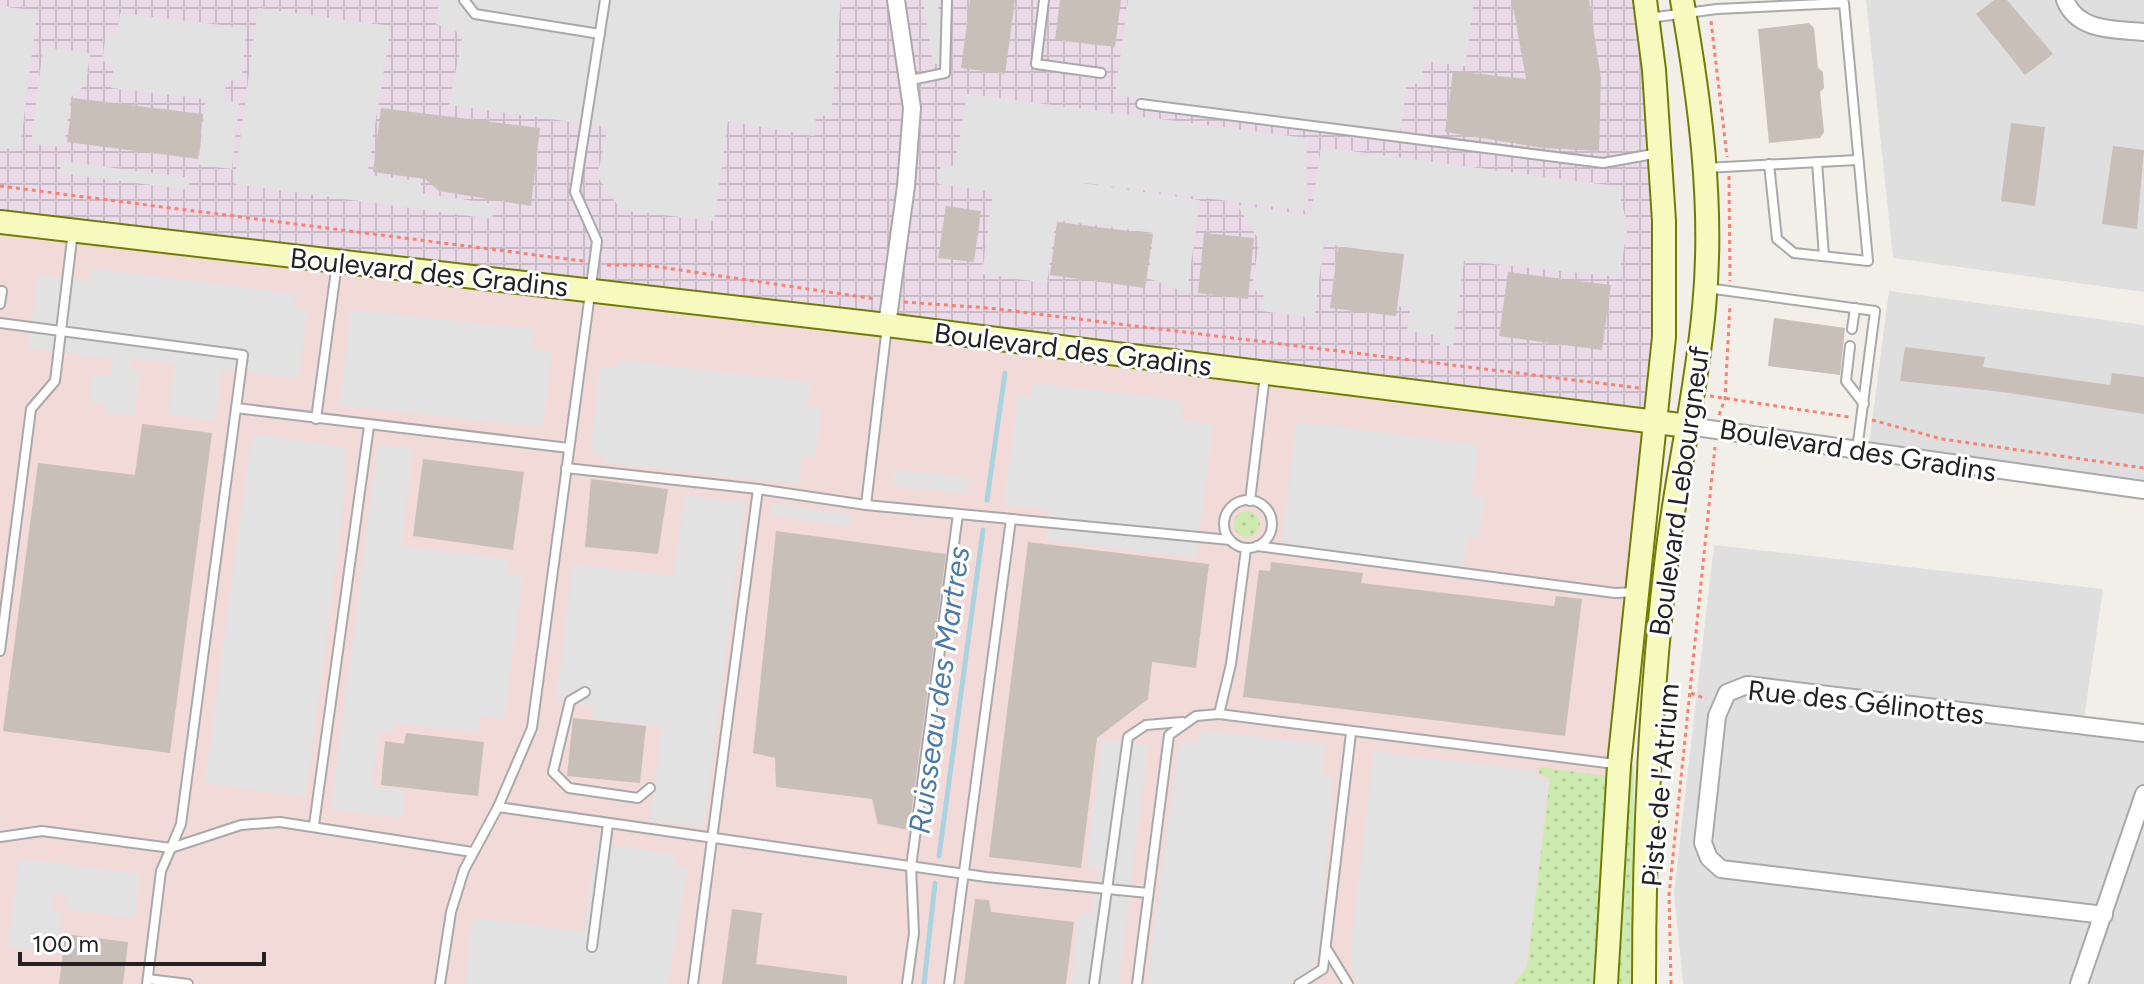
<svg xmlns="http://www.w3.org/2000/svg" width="2144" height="984" viewBox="0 0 2144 984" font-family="Figtree,sans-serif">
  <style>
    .residential { fill: #e0dfdf }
    .commercial { fill: #f2dad9 }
    .industrial { fill: url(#industrial-grid) }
    .grass { fill: url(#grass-dots) }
    .parking { fill: #e2e2e2 }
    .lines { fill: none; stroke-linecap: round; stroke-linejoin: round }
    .stream { stroke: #aad3df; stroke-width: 5 }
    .building { fill: #c7bfb8 }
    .lane-casing { stroke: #a9a9a9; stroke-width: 12 }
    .street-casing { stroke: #a9a9a9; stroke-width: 20 }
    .secondary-casing { stroke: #707d05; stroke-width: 26 }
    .path { stroke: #fa8072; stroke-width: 3; stroke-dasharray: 4 4; stroke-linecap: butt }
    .lane { stroke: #fff; stroke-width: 8 }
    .street { stroke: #fff; stroke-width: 16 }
    .secondary { stroke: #f7fabf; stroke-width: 22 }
    .labels { text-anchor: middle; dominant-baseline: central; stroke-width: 6; stroke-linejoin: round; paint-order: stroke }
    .street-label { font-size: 28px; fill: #222; stroke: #fff }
    .water-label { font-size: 30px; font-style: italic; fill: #4a7aab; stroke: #fff }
  </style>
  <defs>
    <pattern id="industrial-grid" width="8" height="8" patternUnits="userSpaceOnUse" patternTransform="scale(2)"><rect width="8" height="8" fill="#ebdbe8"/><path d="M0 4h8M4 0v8" fill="none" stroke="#c9bcc7"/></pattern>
    <pattern id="grass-dots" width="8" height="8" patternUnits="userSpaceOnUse" patternTransform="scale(2)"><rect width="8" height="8" fill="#cdebb0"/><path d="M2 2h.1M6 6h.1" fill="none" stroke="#b0c997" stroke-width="1.8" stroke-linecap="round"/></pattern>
  </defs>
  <rect width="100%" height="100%" fill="#f2efe9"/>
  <g class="residential">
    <path d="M1866 0H2144V292L1893 258Z"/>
    <path d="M1889 291 2144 325V490L1868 453Z"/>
    <path d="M1714 545 2103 589 2083 725 2144 733V984H1683L1674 892Z"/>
  </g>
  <path class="commercial" d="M0 0 1664 197 1595 984H0Z"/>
  <path class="industrial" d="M0 0H1645L1664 197 1656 421 0 221Z"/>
  <g class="grass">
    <circle cx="1247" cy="524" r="13"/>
    <path d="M1629 764 1634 765 1632 984H1619Z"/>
    <path d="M1540 767 1606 776 1593 984H1514L1527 967 1550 778 1539 774Z"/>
  </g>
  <g class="parking">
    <path d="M439 0H841L831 117 816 114 814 136 728 121 714 221 621 210 597 176 608 127 449 105 463 34 436 24Z"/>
    <path d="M923 0H937L947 62 933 64Z"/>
    <path d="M1128 0H1474L1465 66 1424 61 1421 84 1407 83 1400 134 1115 95Z"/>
    <path d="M0 6 37 11 20 150 0 148Z"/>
    <path d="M258 8 391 26 367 175 421 181V193L494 204 492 219 234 184Z"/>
    <path d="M120 13 247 28 241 81 226 80 224 100 239 103 232 169 198 165 206 99 111 88 114 63 102 61 106 34 117 35Z"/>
    <path d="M43 47 90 53 86 84 71 97 64 147 31 144Z"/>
    <path d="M967 94 1306 138 1308 211 1068 181 1200 200 1187 293 1148 278 1154 233 1056 220 1047 283 982 274 993 192 938 184 941 165 955 166Z"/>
    <path d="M1321 147 1623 187 1621 201 1628 226 1619 277 1464 261 1453 346 1440 345 1441 336 1407 331 1410 308 1397 306 1404 255 1324 244 1314 318 1261 311 1264 292 1252 290 1259 240 1237 205 1311 215Z"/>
    <path d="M62 161 190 178 189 190 60 173Z"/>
    <path d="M90 268 296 294 294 308 308 310 299 378 222 369 215 421 168 414 176 364 131 357 130 369 140 371 134 416 105 413 106 404 90 402 93 374 111 376 113 359 28 348 38 275 88 281Z"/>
    <path d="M351 310 534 329 532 349 552 351 543 427 340 405Z"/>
    <path d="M619 360 811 382 808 406 821 408 815 457 802 456 799 485 603 462V455L590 454 600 366 617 368Z"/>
    <path d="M1033 382 1183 401 1181 420 1213 424 1196 558 1046 540 1049 510 1004 505 1018 395 1031 397Z"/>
    <path d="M1297 421 1477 445 1472 496 1485 497 1479 537H1467L1463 576 1280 555Z"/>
    <path d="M252 434 345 447V490L306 797 205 783Z"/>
    <path d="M378 445 413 449 401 546 509 559 507 573 523 575 504 719 480 716 478 733 395 723 393 732 379 731 372 786 405 790 402 818 331 809Z"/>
    <path d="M895 469 969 478 967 494 893 485Z"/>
    <path d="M685 495 745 502 704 827 650 821 662 727 592 718 593 706 556 701 573 564 674 576Z"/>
    <path d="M773 503 851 515 850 527 771 515Z"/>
    <path d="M1201 730 1326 744 1322 774 1333 779 1320 949 1312 969 1286 984H1147L1179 742 1196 745Z"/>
    <path d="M1102 739 1148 744 1119 984H1071L1079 913 1092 914 1099 868 1086 866Z"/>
    <path d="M1374 751 1538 771V777L1549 779 1526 967 1512 984H1360L1352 971 1351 948Z"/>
    <path d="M596 843 676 854 675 866 688 869 668 984H465L473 917 584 932Z"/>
    <path d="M19 858 140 874 134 918 66 909 67 895 54 893 51 910 63 912 59 940 42 938 40 951 8 947Z"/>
  </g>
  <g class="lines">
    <g class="stream">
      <path d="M987 500 1005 373"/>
      <path d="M939 856 983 530"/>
      <path d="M924 984 935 883"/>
    </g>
  </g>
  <g class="building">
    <path d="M970 0H1015L1005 74 961 68Z"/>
    <path d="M1060 0H1121L1115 47 1055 40Z"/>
    <path d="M1512 0H1589L1601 78 1599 151 1543 148 1445 132 1453 71 1526 79Z"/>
    <path d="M1994 0H2007L2053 54 2025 75 1976 14Z"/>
    <path d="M1809 23 1814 28 1818 68 1823 72 1824 88 1820 92 1824 132 1820 138 1769 143 1758 29Z"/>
    <path d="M73 98 203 114 198 159 67 142Z"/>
    <path d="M381 108 540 128 531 206 439 191 425 179 373 172Z"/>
    <path d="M2011 123 2045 127 2035 206 2001 201Z"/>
    <path d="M2113 146 2144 150 2137 229 2102 224Z"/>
    <path d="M946 206 981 211 974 262 938 258Z"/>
    <path d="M1057 222 1153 234 1145 288 1050 275Z"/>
    <path d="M1204 233 1254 238 1248 299 1198 293Z"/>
    <path d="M1338 247 1404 254 1396 316 1330 308Z"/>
    <path d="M1508 272 1611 285 1602 350 1499 336Z"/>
    <path d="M1774 318 1845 328 1840 375 1768 366Z"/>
    <path d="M1905 347 1985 357 1983 367 2110 385 2112 373 2144 377V414L2003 392 1900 381Z"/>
    <path d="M142 424 212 433 170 753 3 731 38 463 135 475Z"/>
    <path d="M423 459 524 472 513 550 413 536Z"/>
    <path d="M591 479 668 489 658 554 585 547Z"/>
    <path d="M776 531 946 554 909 830 878 824 872 799 776 787 775 758 753 753Z"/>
    <path d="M1028 542 1209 564 1196 668 1152 662 1148 699 1097 738 1081 868 989 857Z"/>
    <path d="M1271 562 1363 573 1361 583 1554 606 1556 596 1582 599 1565 736 1243 697 1259 570 1270 571Z"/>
    <path d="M573 718 646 726 640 783 567 776Z"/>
    <path d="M406 733 484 742 478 796 381 785 385 741 404 744Z"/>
    <path d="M975 899 989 900 991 912 1074 922 1066 984H964Z"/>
    <path d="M732 909 762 913 756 964 847 976V984H722Z"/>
    <path d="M65 934 128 942 123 984H59Z"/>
  </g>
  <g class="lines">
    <defs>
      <g id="lane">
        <path d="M464 0 475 14 600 34"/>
        <path d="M1044 0 1036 64 1101 73"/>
        <path d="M1649 18 1717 9 1844 3 1868 261 1794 253 1777 239 1769 164"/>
        <path d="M911 80 945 73 947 0"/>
        <path d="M1141 104 1603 163 1659 153"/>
        <path d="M1817 162 1824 256"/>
        <path d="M1705 168 1857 160"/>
        <path d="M1707 288 1875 311 1857 450"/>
        <path d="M0 304 2 291"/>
        <path d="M0 323 243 355 236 408"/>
        <path d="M1852 329 1855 308"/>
        <path d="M1850 346 1846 381 1864 404"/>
        <path d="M316 419 337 263"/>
        <path d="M566 468 758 489 866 505 1230 540"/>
        <circle cx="1248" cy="524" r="24"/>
        <path d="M1250 501 1265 375"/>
        <path d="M866 505 887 326"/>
        <path d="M1257 546 1615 593 1636 592"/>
        <path d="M0 651 31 409 55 381 73 231"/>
        <path d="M585 692 570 701 553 772 569 788 638 798 650 788"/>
        <path d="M1219 714 1231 664 1246 549"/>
        <path d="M498 807 986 877 1148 893"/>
        <path d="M314 825 369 426"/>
        <path d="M0 837 42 831 171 848 181 824 236 408 569 448"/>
        <path d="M592 947 608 824"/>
        <path d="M1326 948 1348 984"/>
        <path d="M148 979 188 984"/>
        <path d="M147 984 161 871 171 848 241 825 280 822 472 852"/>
        <path d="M440 984 451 912 464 870 498 807 532 728 597 241 575 192 605 0"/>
        <path d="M693 984 758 489"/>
        <path d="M907 984 914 933 911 867 958 514"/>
        <path d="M949 984 1011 519"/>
        <path d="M1094 984 1128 737 1146 725 1182 722"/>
        <path d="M1137 984 1169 735 1196 716 1219 714 1615 764"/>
        <path d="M1299 984 1323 969 1351 733"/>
      </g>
      <g id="street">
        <path d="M2065 0C2078 32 2114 29 2144 32"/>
        <path d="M887 325 906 186 912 108 896 0"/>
        <path d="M1688 426 2144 490"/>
        <path d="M2104 915 1721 869 1709 858 1703 843 1717 716 1727 693 1747 685 2144 733"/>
        <path d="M2079 984 2144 794"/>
      </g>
      <g id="secondary">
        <path d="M0 222 887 325 1688 426"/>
        <path d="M1606 984 1619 765 1664 337V221L1654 70 1645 0"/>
        <path d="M1644 984C1644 838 1650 692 1668 548 1678 468 1697 389 1704 308 1714 206 1700 101 1682 0"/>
      </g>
    </defs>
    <use href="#lane" class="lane-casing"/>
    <use href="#street" class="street-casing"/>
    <use href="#secondary" class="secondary-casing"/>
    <g class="path">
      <path d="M1711 21 1727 157"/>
      <path d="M1729 176 1730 281"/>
      <path d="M0 186 583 261"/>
      <path d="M607 265H646L876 299"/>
      <path d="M904 302 989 308 1639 388"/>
      <path d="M1710 396 1849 417"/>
      <path d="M1719 415 1725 399 1730 304"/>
      <path d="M1872 420 1942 439 2144 468"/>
      <path d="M1691 693 1706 699"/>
      <path d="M1671 984 1669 895 1715 447"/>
    </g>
    <use href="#lane" class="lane"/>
    <use href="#street" class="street"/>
    <use href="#secondary" class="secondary"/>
  </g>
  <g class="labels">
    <g class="street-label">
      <text transform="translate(429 272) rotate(6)">Boulevard des Gradins</text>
      <text transform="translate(1073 349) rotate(7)">Boulevard des Gradins</text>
      <text transform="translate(1858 450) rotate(9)">Boulevard des Gradins</text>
      <text transform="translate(1679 491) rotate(-82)">Boulevard Lebourgneuf</text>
      <text transform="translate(1866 702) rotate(6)">Rue des Gélinottes</text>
      <text transform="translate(1660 785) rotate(-85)">Piste de l'Atrium</text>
    </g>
    <g class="water-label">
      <text transform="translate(939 690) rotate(-82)">Ruisseau des Martres</text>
    </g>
  </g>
  <path d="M20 952v12h244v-12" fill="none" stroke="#222222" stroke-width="4"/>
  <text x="32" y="952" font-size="24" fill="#222222" stroke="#ffffff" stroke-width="6" paint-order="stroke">100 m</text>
</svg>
